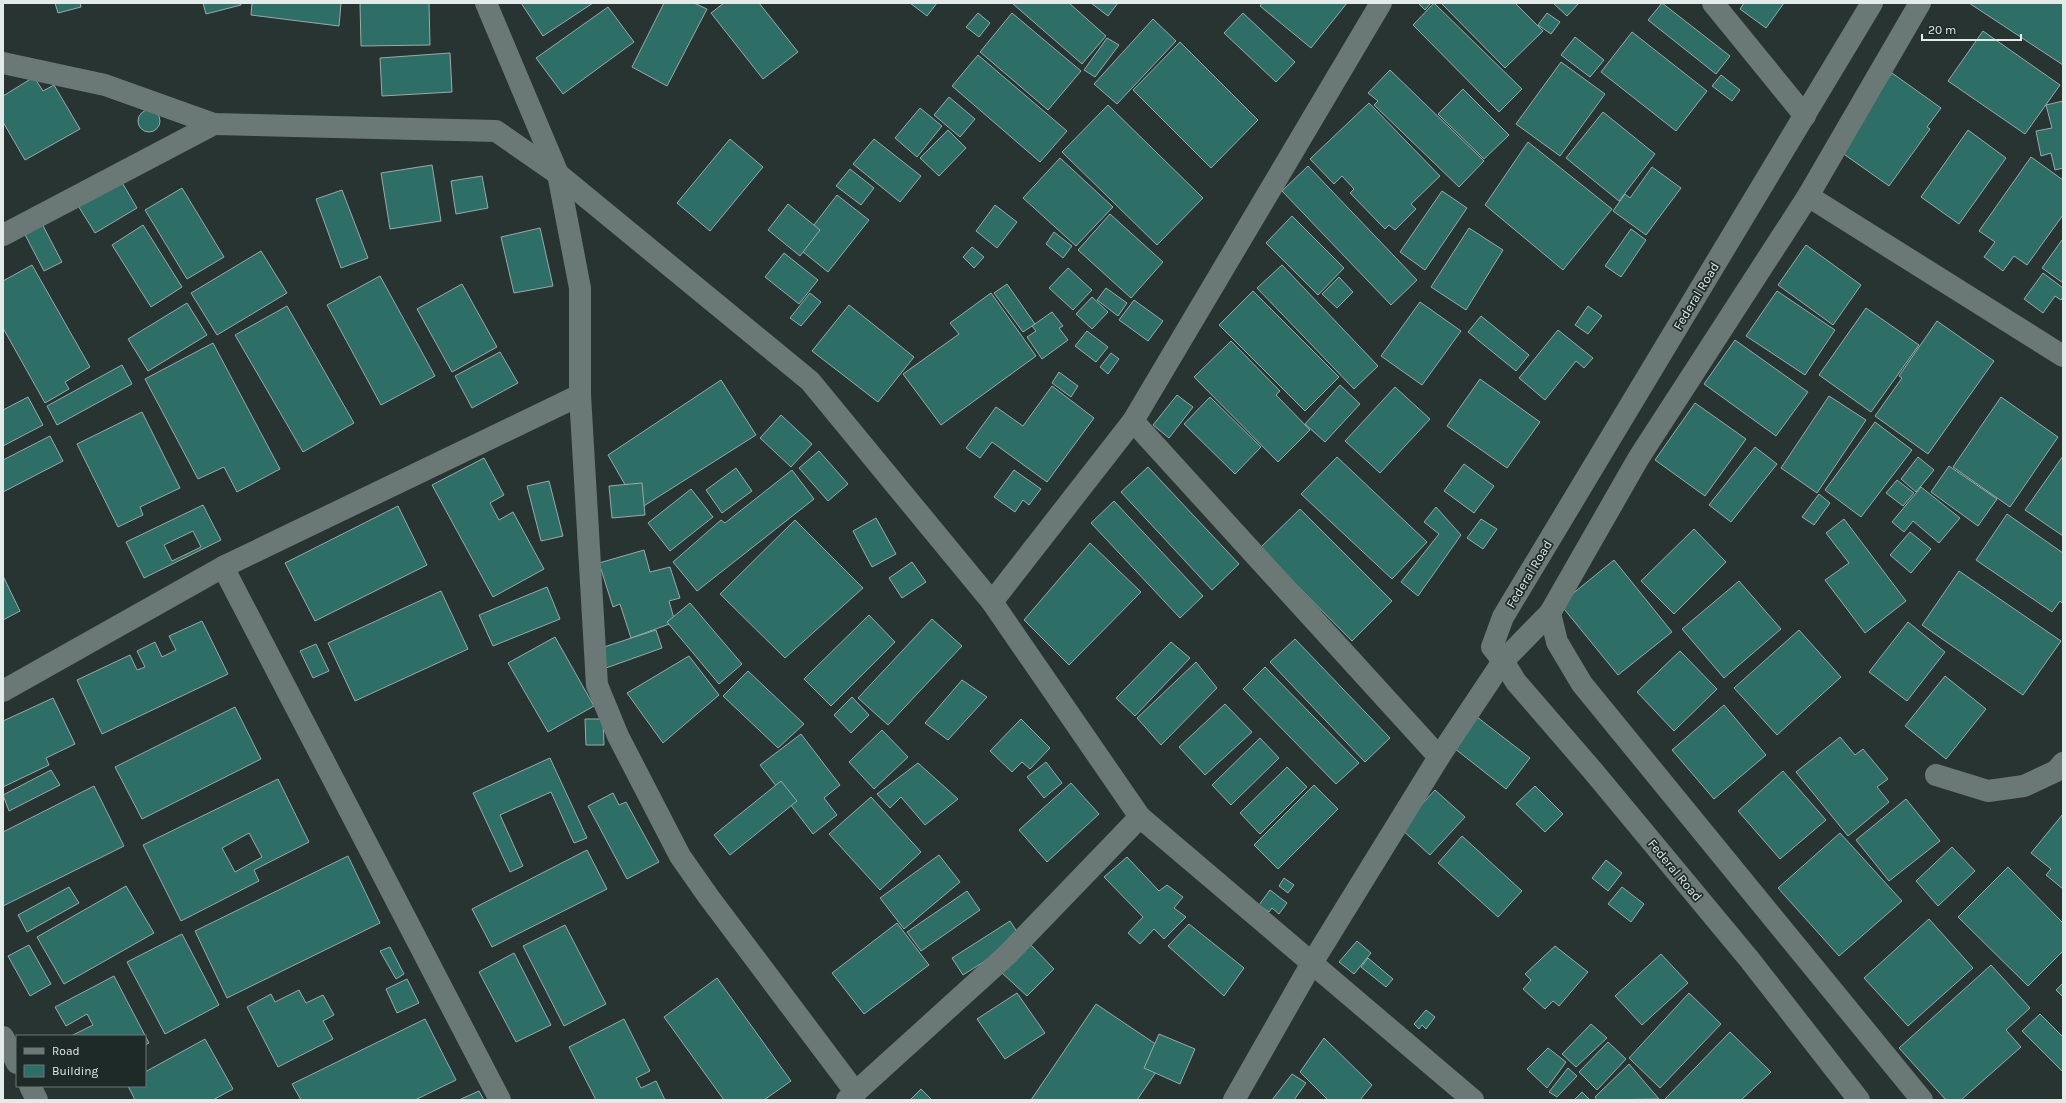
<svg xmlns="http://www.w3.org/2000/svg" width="2066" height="1103" viewBox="0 0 2066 1103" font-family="Karla,sans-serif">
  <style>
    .building { fill: #2d6e66; stroke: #9baaa7; fill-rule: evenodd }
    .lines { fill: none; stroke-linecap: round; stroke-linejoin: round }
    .minor { stroke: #6a7876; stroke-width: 22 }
    .labels { text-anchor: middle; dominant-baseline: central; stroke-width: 3.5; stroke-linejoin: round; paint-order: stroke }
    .street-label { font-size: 13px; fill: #e3ebe9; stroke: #1e2a28 }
  </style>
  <rect width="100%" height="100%" fill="#273432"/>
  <g class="building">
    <path d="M55 3H80L81 7 58 13Z"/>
    <path d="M203 3H241V5L206 14Z"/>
    <path d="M252 3H341L339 26 251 15Z"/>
    <path d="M360 3H429L430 45 361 46Z"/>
    <path d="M521 3H593L543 36Z"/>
    <path d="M664 3H694L707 9 667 86 632 67Z"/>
    <path d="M724 3H759L798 52 763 79 711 13Z"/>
    <path d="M910 3H937L927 16Z"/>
    <path d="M1012 3H1069L1106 36 1082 64Z"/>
    <path d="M1091 3H1118L1108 16Z"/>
    <path d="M1262 3H1347L1311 48 1260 6Z"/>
    <path d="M1418 3H1431L1425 10Z"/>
    <path d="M1434 3 1522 89 1499 112 1413 25Z"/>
    <path d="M1441 3H1515L1543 31 1505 68Z"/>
    <path d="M1553 3H1579L1567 16Z"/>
    <path d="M1662 3 1730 56 1716 74 1648 20Z"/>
    <path d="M1744 3H1784L1766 28 1740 9Z"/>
    <path d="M1969 3H2063V65Z"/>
    <path d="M608 7 634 42 563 94 536 58Z"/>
    <path d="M978 13 990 23 979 37 966 27Z"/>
    <path d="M1012 13 1081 71 1048 110 980 52Z"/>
    <path d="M1243 13 1295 62 1276 82 1224 33Z"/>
    <path d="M1547 13 1560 22 1551 34 1538 25Z"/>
    <path d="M1153 19 1176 41 1117 104 1094 84Z"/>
    <path d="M1983 31 2060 85 2025 134 1948 81Z"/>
    <path d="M1632 32 1707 91 1676 131 1601 72Z"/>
    <path d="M1575 37 1604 60 1590 77 1561 55Z"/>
    <path d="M1107 38 1119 45 1095 77 1084 70Z"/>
    <path d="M1180 42 1258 120 1211 168 1133 90Z"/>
    <path d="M450 53 452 92 382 96 380 58Z"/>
    <path d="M978 55 1067 131 1040 162 952 86Z"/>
    <path d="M1561 62 1605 94 1560 156 1516 124Z"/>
    <path d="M1390 70 1484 161 1459 187 1374 105 1378 101 1368 93Z"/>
    <path d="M1892 73 1941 108 1927 127 1930 129 1889 186 1838 150Z"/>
    <path d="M1721 75 1740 90 1732 101 1712 86Z"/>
    <path d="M34 77 43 91 54 85 80 129 25 160 3 122V96Z"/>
    <path d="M1463 89 1509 135 1484 159 1438 114Z"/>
    <path d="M949 97 975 119 960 137 934 115Z"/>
    <path d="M2063 101V168L2055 170 2051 153 2041 156 2036 131 2052 128 2046 105Z"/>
    <path d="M1369 103 1440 176 1411 204 1416 209 1395 230 1389 225 1385 229 1350 193 1354 189 1342 176 1334 184 1310 159Z"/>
    <path d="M1108 105 1203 198 1157 245 1062 152Z"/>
    <path d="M920 108 942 126 917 157 895 138Z"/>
    <circle cx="149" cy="121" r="11"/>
    <path d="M1603 112 1655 154 1619 201 1566 158Z"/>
    <path d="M948 130 966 148 939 176 920 158Z"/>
    <path d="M1968 130 2006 158 1959 224 1921 197Z"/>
    <path d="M730 139 763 167 710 231 677 203Z"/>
    <path d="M874 139 921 176 900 202 853 164Z"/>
    <path d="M1528 142 1612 209 1563 270 1485 205Z"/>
    <path d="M2031 157 2063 180V215L2027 265 2014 256 2003 271 1984 257 1995 242 1979 231Z"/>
    <path d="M1060 158 1113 207 1076 246 1023 198Z"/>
    <path d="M432 165 441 221 390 229 381 173Z"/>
    <path d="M1308 166 1417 280 1391 305 1282 191Z"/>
    <path d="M1652 167 1681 188 1646 235 1613 211 1625 194 1630 198Z"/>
    <path d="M850 169 874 188 861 205 836 186Z"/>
    <path d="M482 176 488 208 456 214 451 181Z"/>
    <path d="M120 179 137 208 95 233 77 204Z"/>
    <path d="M182 188 224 257 187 279 145 210Z"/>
    <path d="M342 190 368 258 341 268 316 199Z"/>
    <path d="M1442 191 1467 208 1425 270 1400 252Z"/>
    <path d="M837 195 869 220 828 272 797 247Z"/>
    <path d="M788 204 820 230 800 256 768 230Z"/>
    <path d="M995 205 1017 222 997 248 976 231Z"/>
    <path d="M1110 214 1163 262 1131 298 1078 250Z"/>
    <path d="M1292 216 1344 268 1318 295 1266 243Z"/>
    <path d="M39 218 62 262 44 271 21 227Z"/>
    <path d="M143 225 182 287 151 307 112 245Z"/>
    <path d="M540 228 553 286 514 293 501 237Z"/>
    <path d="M1469 228 1503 250 1466 310 1431 287Z"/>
    <path d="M1631 229 1646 240 1621 277 1605 266Z"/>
    <path d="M1054 232 1072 246 1063 258 1046 244Z"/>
    <path d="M2062 240 2063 241V283L2042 268Z"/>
    <path d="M1806 245 1861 285 1833 325 1778 285Z"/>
    <path d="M972 247 984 257 974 268 963 257Z"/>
    <path d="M261 251 287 293 217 335 191 293Z"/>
    <path d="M784 253 818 280 799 304 765 277Z"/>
    <path d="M32 265 90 367 65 382 69 389 45 403 3 328V281Z"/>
    <path d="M1282 265 1378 366 1354 389 1257 288Z"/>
    <path d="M1068 268 1092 290 1073 310 1049 288Z"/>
    <path d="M2043 273 2063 288V297L2061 300 2055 296 2043 313 2024 299Z"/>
    <path d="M380 276 435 376 381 405 327 305Z"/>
    <path d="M1339 277 1353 292 1337 308 1322 294Z"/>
    <path d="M462 284 497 347 452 372 417 309Z"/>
    <path d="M1007 284 1035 324 1023 332 994 293Z"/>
    <path d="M1106 288 1127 303 1118 316 1097 300Z"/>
    <path d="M1253 291 1339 377 1305 411 1219 325Z"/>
    <path d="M1777 291 1835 330 1805 375 1746 336Z"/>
    <path d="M810 293 821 302 801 326 790 318Z"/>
    <path d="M991 293 1036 356 941 425 903 374 959 334 950 323Z"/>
    <path d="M1092 297 1108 312 1092 329 1076 314Z"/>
    <path d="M1134 300 1163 321 1148 341 1119 320Z"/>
    <path d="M1420 302 1461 331 1422 385 1381 356Z"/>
    <path d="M187 303 207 335 148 371 128 339Z"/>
    <path d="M849 305 914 357 878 402 812 351Z"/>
    <path d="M287 306 354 423 303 452 235 335Z"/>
    <path d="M1588 306 1602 316 1588 334 1575 325Z"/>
    <path d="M1866 308 1919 345 1871 412 1819 375Z"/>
    <path d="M1052 312 1063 326 1059 328 1068 340 1042 359 1027 337 1036 331 1032 326Z"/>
    <path d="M1481 316 1529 355 1516 371 1468 332Z"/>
    <path d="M1937 321 1994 361 1928 454 1875 416 1902 378 1899 376Z"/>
    <path d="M1558 330 1593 358 1584 368 1576 361 1545 400 1519 378Z"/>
    <path d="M1087 331 1108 347 1096 362 1075 346Z"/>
    <path d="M1735 340 1808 392 1776 436 1704 384Z"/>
    <path d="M1231 341 1280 391 1276 395 1310 430 1278 462 1194 377Z"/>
    <path d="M213 343 280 469 237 492 224 467 198 479 145 379Z"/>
    <path d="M500 352 518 383 472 408 455 376Z"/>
    <path d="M1111 353 1119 359 1108 374 1100 367Z"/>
    <path d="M122 365 132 384 57 425 47 406Z"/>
    <path d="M1059 372 1078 386 1071 397 1052 383Z"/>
    <path d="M1480 379 1540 422 1507 468 1447 426Z"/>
    <path d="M721 380 756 435 639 509 608 455Z"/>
    <path d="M1340 385 1360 404 1325 442 1305 424Z"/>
    <path d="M1052 386 1094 418 1047 482 992 442 980 458 966 448 996 407 1023 426Z"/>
    <path d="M1395 387 1430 419 1380 473 1345 441Z"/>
    <path d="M1177 395 1193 407 1169 438 1153 425Z"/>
    <path d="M1829 396 1866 420 1817 493 1781 468Z"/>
    <path d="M28 397 43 425 3 446V410Z"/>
    <path d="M1210 397 1261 447 1235 474 1184 424Z"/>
    <path d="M2001 397 2058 437 2010 507 1953 467Z"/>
    <path d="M1695 403 1746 439 1705 496 1655 460Z"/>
    <path d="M142 412 180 488 140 507 143 515 118 527 77 444Z"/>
    <path d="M781 415 812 444 791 467 760 438Z"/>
    <path d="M1875 422 1912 450 1861 517 1825 490Z"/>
    <path d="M50 436 63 461 3 492V460Z"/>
    <path d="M1755 447 1777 464 1731 522 1709 505Z"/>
    <path d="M819 451 848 484 828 501 799 468Z"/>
    <path d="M2063 456V536L2025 510Z"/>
    <path d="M1337 457 1427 542 1392 579 1301 494Z"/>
    <path d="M1918 457 1934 470 1916 492 1901 479Z"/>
    <path d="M484 458 504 495 490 503 499 520 513 512 544 569 493 597 432 485Z"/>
    <path d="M1464 464 1494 486 1474 513 1444 491Z"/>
    <path d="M1949 466 1997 499 1978 526 1931 492Z"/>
    <path d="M1148 467 1239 564 1212 590 1121 492Z"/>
    <path d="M736 468 752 491 722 513 706 490Z"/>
    <path d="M792 470 814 499 697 591 673 562 721 520 725 523Z"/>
    <path d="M1014 470 1041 489 1029 505 1023 500 1015 512 994 497Z"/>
    <path d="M1897 480 1914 493 1903 506 1886 493Z"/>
    <path d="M549 481 563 536 541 541 527 486Z"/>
    <path d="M642 483 645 515 612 518 609 486Z"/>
    <path d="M1921 487 1960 518 1939 543 1913 521 1904 532 1892 522Z"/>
    <path d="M691 489 713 517 670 551 648 523Z"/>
    <path d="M1819 494 1830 503 1814 525 1802 517Z"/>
    <path d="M1114 501 1203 596 1180 618 1091 523Z"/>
    <path d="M203 505 221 540 144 578 126 542ZM193 531 201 547 172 561 164 545Z"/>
    <path d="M398 506 427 565 315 621 285 563Z"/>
    <path d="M1436 507 1461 535 1418 596 1401 582 1439 534 1424 522Z"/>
    <path d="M1300 509 1392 601 1352 641 1260 548Z"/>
    <path d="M2007 514 2063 553V604L2060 601 2052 612 1976 560Z"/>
    <path d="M876 518 896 554 872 567 853 531Z"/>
    <path d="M1481 519 1497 529 1483 549 1467 538Z"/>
    <path d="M1844 519 1906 601 1865 633 1825 580 1849 563 1826 533Z"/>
    <path d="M795 520 863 588 785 658 720 594Z"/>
    <path d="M1694 529 1726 562 1674 614 1641 581Z"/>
    <path d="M1910 532 1931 549 1911 573 1890 555Z"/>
    <path d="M1090 543 1141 592 1069 665 1024 620Z"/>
    <path d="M644 550 650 572 670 567 680 598 669 601 675 622 631 638 620 604 613 607 599 563Z"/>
    <path d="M1614 560 1672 632 1618 675 1560 604Z"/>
    <path d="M912 562 926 582 902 598 889 578Z"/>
    <path d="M1959 571 2061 641 2023 695 1922 625Z"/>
    <path d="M3 576 20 611 3 620Z"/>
    <path d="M1739 581 1781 629 1724 678 1682 629Z"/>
    <path d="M547 587 560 619 493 646 479 615Z"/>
    <path d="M441 591 468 649 355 701 328 643Z"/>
    <path d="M690 603 742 664 719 684 667 622Z"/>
    <path d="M869 615 895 642 831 706 804 679Z"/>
    <path d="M932 619 962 646 888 725 858 698Z"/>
    <path d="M202 621 228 674 102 734 77 680 130 655 137 670 145 667 137 651 155 642 162 657 176 650 169 636Z"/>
    <path d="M1908 622 1945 652 1907 701 1869 672Z"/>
    <path d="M656 630 662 648 606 668 601 648Z"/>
    <path d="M1799 630 1841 677 1777 735 1734 688Z"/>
    <path d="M555 637 594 706 548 732 508 663Z"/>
    <path d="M1295 639 1390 738 1365 762 1270 662Z"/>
    <path d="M1171 642 1190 658 1135 716 1116 698Z"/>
    <path d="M316 644 329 671 313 678 300 651Z"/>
    <path d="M1680 651 1717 689 1674 731 1637 692Z"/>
    <path d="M689 656 719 695 663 743 627 693Z"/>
    <path d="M1196 662 1217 688 1161 745 1137 718Z"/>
    <path d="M1265 667 1359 763 1336 784 1243 689Z"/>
    <path d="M748 671 804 724 778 748 723 696Z"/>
    <path d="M1945 676 1986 709 1946 759 1905 726Z"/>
    <path d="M962 680 987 697 948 740 925 723Z"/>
    <path d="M852 697 869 715 851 733 834 715Z"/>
    <path d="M53 698 75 744 46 758 49 765 3 787V721Z"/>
    <path d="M1225 704 1252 732 1205 775 1179 747Z"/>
    <path d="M1724 705 1766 755 1714 799 1672 750Z"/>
    <path d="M235 707 261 759 142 819 115 767Z"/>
    <path d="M1477 717 1530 758 1506 789 1454 748Z"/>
    <path d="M585 719H603L604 745H586Z"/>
    <path d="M1021 719 1050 748 1030 769 1022 762 1012 772 990 751Z"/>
    <path d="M882 730 908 757 874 789 849 762Z"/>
    <path d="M801 734 840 785 824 798 837 815 813 834 760 765Z"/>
    <path d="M1840 737 1855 755 1863 749 1888 779 1877 787 1889 802 1848 836 1796 772Z"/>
    <path d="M1260 738 1279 758 1231 805 1212 785Z"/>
    <path d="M550 758 587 838 574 843 551 792 500 815 523 866 510 872 473 793Z"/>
    <path d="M1046 762 1062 783 1044 798 1027 777Z"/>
    <path d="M918 763 958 799 925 825 901 797 890 808 877 794Z"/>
    <path d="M1287 767 1307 787 1260 834 1240 813Z"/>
    <path d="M51 770 60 785 9 811 3 795Z"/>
    <path d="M1783 771 1826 820 1780 859 1738 811Z"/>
    <path d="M278 779 309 842 254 870 259 881 181 921 143 845ZM249 833 262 857 235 872 222 848Z"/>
    <path d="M781 781 797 801 730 855 714 835Z"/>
    <path d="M1071 783 1099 814 1047 862 1019 830Z"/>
    <path d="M1314 785 1338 809 1278 869 1254 845Z"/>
    <path d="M94 786 124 846 3 906V832Z"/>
    <path d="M1535 786 1563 814 1545 832 1516 804Z"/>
    <path d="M1435 790 1465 817 1430 855 1400 828Z"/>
    <path d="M613 793 619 805 626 802 659 862 627 879 588 806Z"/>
    <path d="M871 797 921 852 880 890 829 834Z"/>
    <path d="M1906 799 1940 841 1889 881 1856 840Z"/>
    <path d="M2063 814V889L2046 875 2051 869 2031 853Z"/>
    <path d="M1840 833 1902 901 1839 956 1778 888Z"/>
    <path d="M1462 836 1522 891 1498 917 1438 863Z"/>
    <path d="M1952 847 1975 871 1938 906 1916 881Z"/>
    <path d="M587 850 607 889 492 947 472 909Z"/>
    <path d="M939 855 960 882 904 929 880 898Z"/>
    <path d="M348 856 380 923 227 998 195 931Z"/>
    <path d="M1127 857 1159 891 1167 885 1183 897 1174 908 1186 917 1164 939 1154 929 1140 944 1128 933 1143 917 1104 877Z"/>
    <path d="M1606 860 1622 873 1608 891 1592 878Z"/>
    <path d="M2008 867 2063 923V951L2028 986 1958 917Z"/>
    <path d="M1284 878 1294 885 1288 893 1279 886Z"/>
    <path d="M126 886 154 933 64 984 37 937Z"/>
    <path d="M69 887 79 903 27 932 18 915Z"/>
    <path d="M1622 887 1644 904 1631 922 1608 904Z"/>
    <path d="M1270 890 1287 903 1279 914 1272 908 1269 912 1259 905Z"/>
    <path d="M967 891 980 910 921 951 907 932Z"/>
    <path d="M1929 919 1973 968 1908 1026 1864 978Z"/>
    <path d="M1010 921 1021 938 963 975 952 958Z"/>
    <path d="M897 923 929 965 864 1014 832 973Z"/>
    <path d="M1189 924 1244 968 1224 996 1168 946Z"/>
    <path d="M565 925 606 1004 564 1026 523 946Z"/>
    <path d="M182 934 219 1005 165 1034 127 962Z"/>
    <path d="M1357 941 1371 953 1354 974 1339 962Z"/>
    <path d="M1030 944 1054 969 1027 996 1001 972Z"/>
    <path d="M29 945 51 984 30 996 8 956Z"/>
    <path d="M1555 946 1588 972 1559 1006 1553 1001 1545 1009 1523 989 1531 980 1525 974Z"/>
    <path d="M390 947 404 974 396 979 380 951Z"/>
    <path d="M514 953 551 1025 516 1042 479 972Z"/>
    <path d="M1661 954 1688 983 1642 1025 1615 996Z"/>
    <path d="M1368 958 1393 979 1386 987 1361 967Z"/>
    <path d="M1991 965 2030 1008 2006 1030 2021 1047 1961 1100H1946L1899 1048Z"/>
    <path d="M114 976 149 1043 145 1045V1036H71L93 1025 87 1014 66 1026 55 1007Z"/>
    <path d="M717 978 791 1081 764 1100H724L664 1017Z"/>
    <path d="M407 979 419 1003 397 1013 386 989Z"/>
    <path d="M2063 983V997L2056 990Z"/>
    <path d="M299 990 306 1003 323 995 334 1015 323 1021 333 1039 278 1067 247 1007 271 994 275 1002Z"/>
    <path d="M1017 993 1045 1033 1005 1059 977 1019Z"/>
    <path d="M1689 993 1721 1024 1660 1088 1629 1058Z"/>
    <path d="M1096 1004 1169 1053 1137 1100H1031Z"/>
    <path d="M1426 1010 1435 1017 1426 1029 1422 1025 1419 1029 1414 1024Z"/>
    <path d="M2040 1014 2063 1037V1072L2022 1031Z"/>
    <path d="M425 1019 456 1080 415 1100H301L292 1084Z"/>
    <path d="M624 1019 650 1071 636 1078 641 1088 656 1081 665 1100H596L569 1047Z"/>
    <path d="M1591 1024 1607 1038 1576 1067 1562 1054Z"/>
    <path d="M1730 1032 1771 1072 1741 1100H1664Z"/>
    <path d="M1159 1034 1195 1049 1180 1084 1144 1068Z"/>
    <path d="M1324 1038 1372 1085 1360 1100H1328L1300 1072Z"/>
    <path d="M205 1039 233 1089 213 1100H135L128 1086H145V1072Z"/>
    <path d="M1608 1042 1626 1059 1597 1090 1579 1072Z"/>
    <path d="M1548 1048 1566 1062 1547 1088 1527 1069Z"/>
    <path d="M1629 1064 1659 1099 1597 1100 1595 1097Z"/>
    <path d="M1568 1068 1577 1076 1557 1097 1549 1092Z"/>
    <path d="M1292 1074 1306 1083 1294 1100H1272Z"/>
    <path d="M921 1089 932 1100H910Z"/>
    <path d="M479 1091 484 1100H461V1099Z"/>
    <path d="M1582 1092 1590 1100H1574Z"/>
  </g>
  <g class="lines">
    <g class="minor">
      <path d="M486 3 558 174 580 288V395L597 685 618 736 680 856 708 896 856 1093"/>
      <path d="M1713 3 1805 116"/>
      <path d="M3 63 105 85 214 124 496 131 558 174 810 381 992 602 1140 817 1473 1100"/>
      <path d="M1808 196 2063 356"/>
      <path d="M3 235 214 124"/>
      <path d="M1133 421 1439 757"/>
      <path d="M223 567 500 1100"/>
      <path d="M992 602 1133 421 1381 3"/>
      <path d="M1550 613 1557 642 1582 684 1922 1100"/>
      <path d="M3 691 223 567 580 395"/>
      <path d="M1936 775 1988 791 2024 786 2056 771 2063 763"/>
      <path d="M3 1037 17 1063"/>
      <path d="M30 1086 37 1100"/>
      <path d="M847 1100 1008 954 1140 817"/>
      <path d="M1234 1100 1312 963 1439 757 1503 661 1550 613 1638 459 1808 196 1920 3"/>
      <path d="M1859 1100 1749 959 1593 771 1516 682 1503 661 1492 647 1503 617 1872 3"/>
    </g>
  </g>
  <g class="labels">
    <g class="street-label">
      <text transform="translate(1696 296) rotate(-59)">Federal Road</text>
      <text transform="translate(1529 574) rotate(-59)">Federal Road</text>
      <text transform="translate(1675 870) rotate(50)">Federal Road</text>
    </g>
  </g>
  <rect width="2066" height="1103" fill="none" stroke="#e3ebe9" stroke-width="8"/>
  <rect x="16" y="1035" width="130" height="52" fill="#1e2a28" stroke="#6d7775"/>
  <rect x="24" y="1048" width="20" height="6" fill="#6a7876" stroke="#6d7775"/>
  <text x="52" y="1055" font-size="12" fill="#e3ebe9">Road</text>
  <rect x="24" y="1065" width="20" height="12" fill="#2d6e66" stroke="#6d7775"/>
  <text x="52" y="1075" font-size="12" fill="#e3ebe9">Building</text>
  <path d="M1922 34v6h99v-6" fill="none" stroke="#e3ebe9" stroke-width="2"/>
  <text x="1928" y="34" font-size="12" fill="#e3ebe9" stroke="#1e2a28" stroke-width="3" paint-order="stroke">20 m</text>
</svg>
